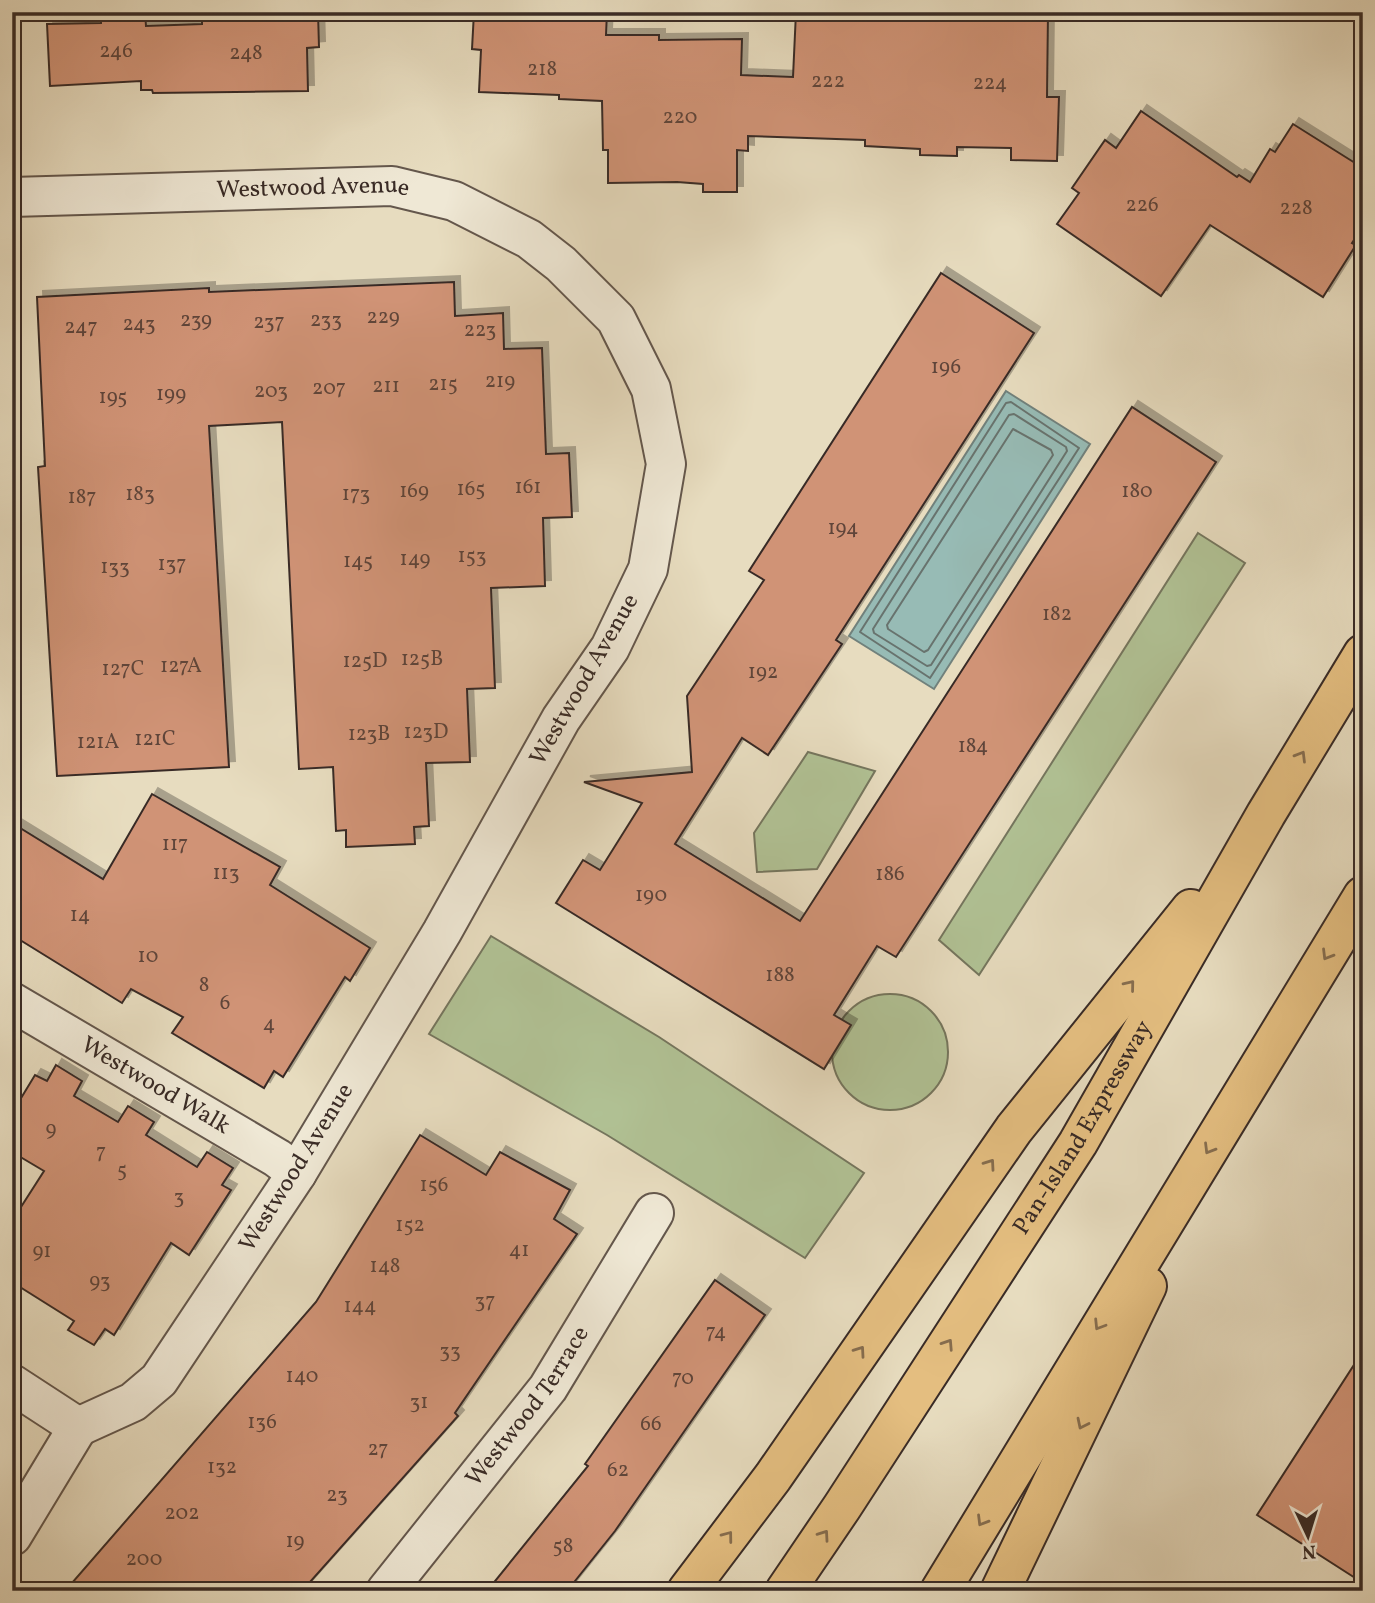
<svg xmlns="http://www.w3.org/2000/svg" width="1375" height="1603" viewBox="0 0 1375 1603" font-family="Vollkorn,serif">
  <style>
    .green { fill: #b1c295; stroke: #75765e; stroke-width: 2 }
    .water { fill: #97bbb5; stroke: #71817c; stroke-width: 2 }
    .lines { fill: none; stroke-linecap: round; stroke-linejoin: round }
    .shore { stroke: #68736e; stroke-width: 2 }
    .building { fill: #d09376; stroke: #392b26; stroke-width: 2; filter: url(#shadow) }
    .minor-casing { stroke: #64574c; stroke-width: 42 }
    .highway-casing { stroke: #392b26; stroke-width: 42 }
    .minor { stroke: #efe8d5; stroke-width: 38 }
    .highway { stroke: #e4be80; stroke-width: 38 }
    .oneway { stroke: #866d4e }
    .labels { text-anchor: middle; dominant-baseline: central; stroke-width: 5; stroke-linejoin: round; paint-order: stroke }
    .number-label { font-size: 21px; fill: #5f453a }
    .street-label { font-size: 24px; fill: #392b26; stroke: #efe8d5 }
  </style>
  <defs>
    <filter id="shadow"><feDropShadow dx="6" dy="-6" stdDeviation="0" flood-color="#0004"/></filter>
  </defs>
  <rect width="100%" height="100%" fill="#e7dcbf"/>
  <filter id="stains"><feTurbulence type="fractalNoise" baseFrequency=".00286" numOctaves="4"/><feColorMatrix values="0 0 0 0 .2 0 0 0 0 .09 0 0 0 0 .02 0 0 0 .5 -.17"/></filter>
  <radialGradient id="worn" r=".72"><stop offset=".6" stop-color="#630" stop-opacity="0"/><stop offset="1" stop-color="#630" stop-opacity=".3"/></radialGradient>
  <g class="green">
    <path d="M1198 533 1245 563 979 975 939 940Z"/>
    <path d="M808 752 875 771 817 869 757 872 754 833Z"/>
    <path d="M491 936 659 1037 864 1173 805 1258 607 1135 429 1034Z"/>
    <circle cx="890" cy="1052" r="58"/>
  </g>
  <path class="water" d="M1006 391 1090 444 934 689 849 636Z"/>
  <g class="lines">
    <g class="shore">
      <path d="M1011 402 1079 448 930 678 860 632 1006 403Z"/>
      <path d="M1014 414 1066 447 1067 451 931 665 927 666 874 633 873 629 1009 415Z"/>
      <path d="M1013 429 1051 450 1053 455 928 650 924 652 888 629 887 625Z"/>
    </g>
  </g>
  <g class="building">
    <path d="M101 12H145L146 26 202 24V12H318L319 47 307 48 308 91 153 93 152 90H141V81L50 86 47 24 101 23Z"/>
    <path d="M474 12H607L606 35H659V40L742 39 741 75 793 77 796 12 1048 13 1047 97H1059L1057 161 1011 160V148L957 147V156L920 155V149L865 146V140L748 136V151L737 150V192H703V184L677 182 608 183V150H603L602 101 559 99V95L479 92 481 50 472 49Z"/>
    <path d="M1141 111 1237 177 1239 175 1250 182 1270 149 1275 152 1293 124 1363 168V226L1352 243 1356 245 1323 297 1210 225 1161 296 1057 224 1079 193 1072 188 1105 140 1116 148Z"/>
    <path d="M941 273 1034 333 836 640 842 644 768 755 742 738 675 844 800 921 1132 407 1216 462 896 957 877 946 834 1015 851 1025 824 1069 556 903 583 860 600 870 642 803 584 782 692 772 687 696 764 580 749 571Z"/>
    <path d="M454 282 455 316 503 313 504 349 542 348 546 454 569 453 572 517 543 518 545 586 491 588 495 688 467 689 470 762 426 763 429 826 414 827 415 844 346 847V830L336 831 333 767 299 769 282 422 209 426 229 767 57 776 38 467 45 466 37 297 209 288V292Z"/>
    <path d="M152 794 280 867 270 885 370 948 350 981 345 977 283 1077 274 1071 264 1088 172 1033 183 1017 131 989 122 1003 12 935V823L103 879Z"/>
    <path d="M56 1065 82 1081 74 1096 118 1122 128 1106 154 1122 146 1135 197 1167 207 1152 233 1168 222 1185 231 1190 189 1255 171 1243 114 1335 105 1329 94 1345 68 1330 74 1321 12 1282V1221L44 1171 12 1152V1113L35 1075 47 1081Z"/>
    <path d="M420 1135 486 1175 500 1152 570 1190 554 1219 577 1234 455 1413 458 1416 302 1591H65L316 1302Z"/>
    <path d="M715 1280 765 1315 615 1531 567 1591H487L588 1466 585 1464Z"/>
    <path d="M1363 1351V1583L1257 1515Z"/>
  </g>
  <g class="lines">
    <defs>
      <g id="minor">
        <path id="s1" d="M12 197 392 186 454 201 529 239 561 264 616 319 651 389 666 464 648 569 610 648 561 719 442 932 297 1173 159 1380 133 1402 78 1427"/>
        <path id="s2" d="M12 1002 277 1158 297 1173"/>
        <path d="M12 1384 78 1427"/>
        <path d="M12 1536 78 1427"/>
        <path id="s3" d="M386 1591 548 1388 654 1213"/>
      </g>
      <g id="highway">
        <path d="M687 1591 773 1477 1014 1129 1191 909"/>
        <path id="s4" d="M785 1591 842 1507 1078 1143 1266 814 1363 654"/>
        <path d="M940 1591 1363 896"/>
        <path d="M1000 1591 1147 1286"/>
      </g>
    </defs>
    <use href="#minor" class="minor-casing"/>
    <use href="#highway" class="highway-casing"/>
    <use href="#minor" class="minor"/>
    <use href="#highway" class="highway"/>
  </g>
  <defs><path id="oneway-chevron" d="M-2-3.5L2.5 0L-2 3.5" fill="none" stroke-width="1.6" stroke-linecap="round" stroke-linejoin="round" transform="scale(1.75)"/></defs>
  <g class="oneway">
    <use href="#oneway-chevron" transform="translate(1301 756) rotate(-59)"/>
    <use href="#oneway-chevron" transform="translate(1327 955) rotate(121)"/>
    <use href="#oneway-chevron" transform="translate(1130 985) rotate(-51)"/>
    <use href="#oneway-chevron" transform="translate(1209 1149) rotate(121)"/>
    <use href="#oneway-chevron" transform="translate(990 1164) rotate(-55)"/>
    <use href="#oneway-chevron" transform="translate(1099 1325) rotate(122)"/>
    <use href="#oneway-chevron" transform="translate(948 1344) rotate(-57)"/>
    <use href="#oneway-chevron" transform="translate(860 1351) rotate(-55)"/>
    <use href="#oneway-chevron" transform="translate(1082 1424) rotate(116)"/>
    <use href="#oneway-chevron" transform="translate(982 1521) rotate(121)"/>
    <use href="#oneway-chevron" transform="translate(824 1535) rotate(-55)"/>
    <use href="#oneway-chevron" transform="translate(728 1536) rotate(-53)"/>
  </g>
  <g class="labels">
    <g class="number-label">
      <text x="116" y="51">246</text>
      <text x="246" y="53">248</text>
      <text x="542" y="69">218</text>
      <text x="828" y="81">222</text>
      <text x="990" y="83">224</text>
      <text x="680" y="117">220</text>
      <text x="1142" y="205">226</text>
      <text x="1296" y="208">228</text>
      <text x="383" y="317">229</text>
      <text x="196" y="320">239</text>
      <text x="326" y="320">233</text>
      <text x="269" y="322">237</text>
      <text x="139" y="324">243</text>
      <text x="81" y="327">247</text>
      <text x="480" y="330">223</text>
      <text x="946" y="367">196</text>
      <text x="500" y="381">219</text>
      <text x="443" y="384">215</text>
      <text x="386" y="386">211</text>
      <text x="329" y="388">207</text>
      <text x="271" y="391">203</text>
      <text x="171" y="394">199</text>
      <text x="113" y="397">195</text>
      <text x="528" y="487">161</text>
      <text x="471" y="489">165</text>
      <text x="414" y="491">169</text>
      <text x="1137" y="491">180</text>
      <text x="140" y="494">183</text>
      <text x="356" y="494">173</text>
      <text x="82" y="497">187</text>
      <text x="843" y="528">194</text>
      <text x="472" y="556">153</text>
      <text x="415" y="559">149</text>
      <text x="358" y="561">145</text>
      <text x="172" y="564">137</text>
      <text x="115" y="567">133</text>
      <text x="1057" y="614">182</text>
      <text x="422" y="659">125B</text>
      <text x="365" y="661">125D</text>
      <text x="181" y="666">127A</text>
      <text x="123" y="669">127C</text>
      <text x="763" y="672">192</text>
      <text x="426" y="732">123D</text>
      <text x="369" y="734">123B</text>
      <text x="155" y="739">121C</text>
      <text x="98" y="742">121A</text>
      <text x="973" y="746">184</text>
      <text x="175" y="844">117</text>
      <text x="226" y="873">113</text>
      <text x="890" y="874">186</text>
      <text x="651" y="895">190</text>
      <text x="80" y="915">14</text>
      <text x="148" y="956">10</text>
      <text x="780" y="975">188</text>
      <text x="204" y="985">8</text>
      <text x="225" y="1003">6</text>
      <text x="269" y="1024">4</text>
      <text x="51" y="1129">9</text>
      <text x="101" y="1152">7</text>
      <text x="122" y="1170">5</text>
      <text x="434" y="1185">156</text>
      <text x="179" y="1197">3</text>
      <text x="410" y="1225">152</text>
      <text x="519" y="1250">41</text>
      <text x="42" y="1251">91</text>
      <text x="385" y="1266">148</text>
      <text x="100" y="1281">93</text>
      <text x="485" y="1301">37</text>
      <text x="360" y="1306">144</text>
      <text x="716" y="1332">74</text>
      <text x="450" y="1351">33</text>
      <text x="302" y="1376">140</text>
      <text x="683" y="1378">70</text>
      <text x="419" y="1402">31</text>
      <text x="262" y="1422">136</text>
      <text x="651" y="1424">66</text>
      <text x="378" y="1449">27</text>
      <text x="222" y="1467">132</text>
      <text x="618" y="1470">62</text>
      <text x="337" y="1495">23</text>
      <text x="182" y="1513">202</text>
      <text x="295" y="1541">19</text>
      <text x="563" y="1546">58</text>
      <text x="144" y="1559">200</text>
    </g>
    <g class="street-label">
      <text stroke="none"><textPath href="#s1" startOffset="301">Westwood Avenue</textPath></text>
      <text transform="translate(585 680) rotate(-60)">Westwood Avenue</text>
      <text stroke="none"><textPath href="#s2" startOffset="166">Westwood Walk</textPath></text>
      <text stroke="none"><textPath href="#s4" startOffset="551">Pan-Island Expressway</textPath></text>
      <text transform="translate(297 1168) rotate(-58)">Westwood Avenue</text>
      <text stroke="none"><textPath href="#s3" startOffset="233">Westwood Terrace</textPath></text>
    </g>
  </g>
  <rect width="1375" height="1603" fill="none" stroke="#e7dcbf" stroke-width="42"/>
  <rect x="14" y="14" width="1347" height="1575" fill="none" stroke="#392b26" stroke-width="3.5"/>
  <rect x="21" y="21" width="1333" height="1561" fill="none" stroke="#392b26" stroke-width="2"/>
  <g transform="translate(1308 1536) rotate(176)" stroke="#efe8d5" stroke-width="5" paint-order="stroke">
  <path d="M0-5L12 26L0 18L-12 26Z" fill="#392b26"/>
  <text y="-10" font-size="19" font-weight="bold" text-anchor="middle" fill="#392b26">N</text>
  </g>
  <rect width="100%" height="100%" filter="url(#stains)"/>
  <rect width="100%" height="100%" fill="url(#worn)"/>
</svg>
